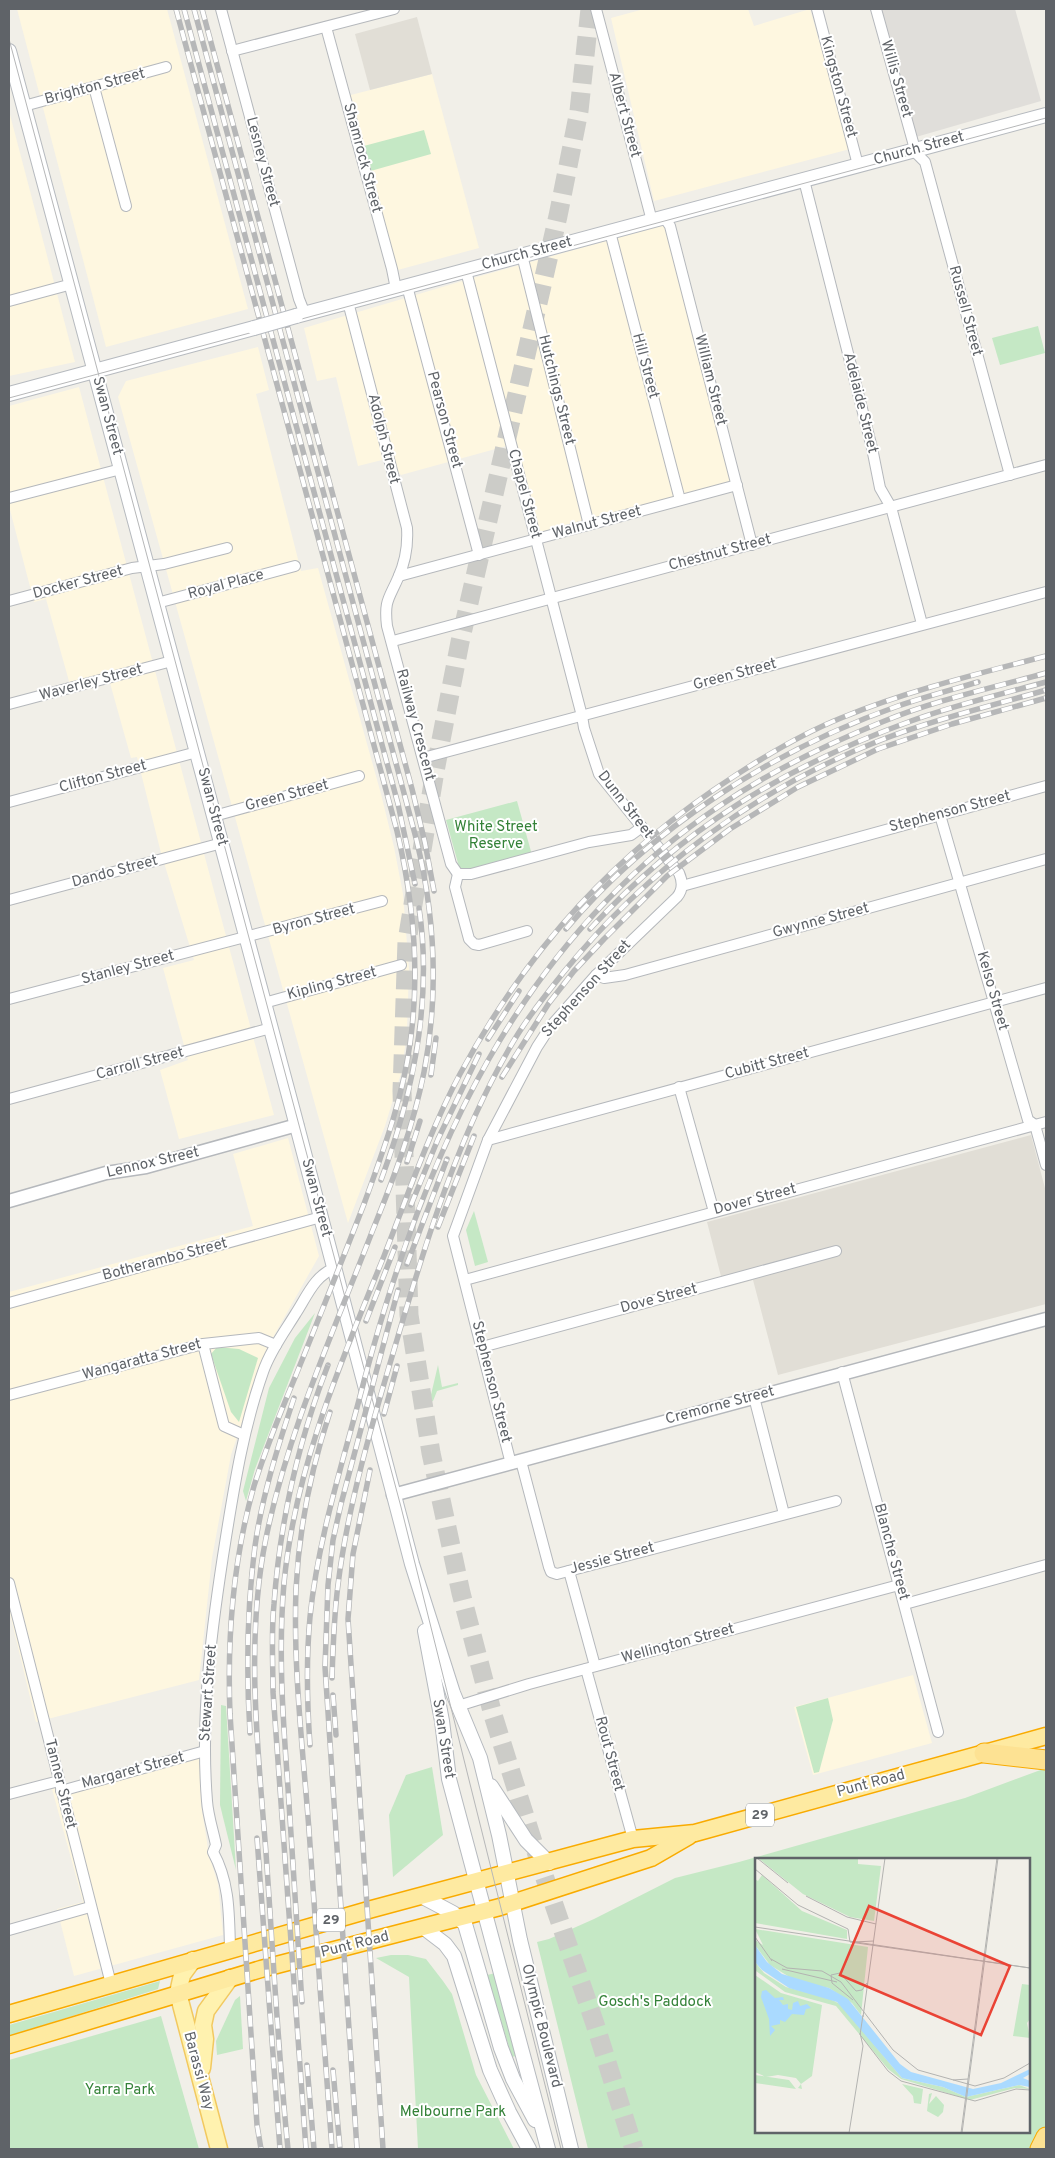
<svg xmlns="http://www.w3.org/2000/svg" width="1055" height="2158" viewBox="0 0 1055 2158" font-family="Overpass,sans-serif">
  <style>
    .commercial { fill: #fef7e0 }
    .industrial { fill: #e0deda }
    .education { fill: #e1ded6 }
    .green { fill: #c5e8c5; fill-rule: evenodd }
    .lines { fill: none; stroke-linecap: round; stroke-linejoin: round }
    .motorway-tunnel { stroke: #ccccc8; stroke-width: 19; stroke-dasharray: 19 9; stroke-linecap: butt }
    .minor-casing { stroke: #b5b8bc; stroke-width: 12 }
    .tertiary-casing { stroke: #b5b8bc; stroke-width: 15 }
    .secondary-casing { stroke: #b6babf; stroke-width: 16 }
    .primary-casing { stroke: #f2c960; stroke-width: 19 }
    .trunk-casing { stroke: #f9ab00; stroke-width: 19 }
    .motorway-casing { stroke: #f9ab00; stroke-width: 21 }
    .minor { stroke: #fff; stroke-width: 10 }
    .tertiary { stroke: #fff; stroke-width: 12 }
    .secondary { stroke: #fff; stroke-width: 14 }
    .primary { stroke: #fff2af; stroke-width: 16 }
    .trunk { stroke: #feeaa1; stroke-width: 16 }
    .motorway { stroke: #fde293; stroke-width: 19 }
    .tram { stroke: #b6b7b8; stroke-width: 1 }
    .rail-casing { stroke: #b6b7b8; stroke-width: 5.5 }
    .rail { stroke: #fff; stroke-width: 4; stroke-dasharray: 11; stroke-linecap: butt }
    .secondary-bridge-casing { stroke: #b6babf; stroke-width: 16; stroke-linecap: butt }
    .secondary-bridge { stroke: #fff; stroke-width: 14 }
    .labels { text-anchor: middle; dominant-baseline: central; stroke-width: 4; stroke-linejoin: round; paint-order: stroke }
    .shield { fill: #fff; stroke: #8f9295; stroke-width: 1 }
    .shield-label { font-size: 14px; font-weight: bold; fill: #5f6368 }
    .street-label { font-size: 15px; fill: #5f6368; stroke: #fff }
    .park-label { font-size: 15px; fill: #348238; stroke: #fff }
    .inset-road { fill: none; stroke: #b3b3b1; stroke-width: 1 }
    .view { fill: #ea4335; fill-opacity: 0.15; stroke: #ea4335; stroke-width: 2.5 }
    .inset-edge { fill: none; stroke: #5f6368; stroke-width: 2.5 }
  </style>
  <rect width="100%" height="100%" fill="#f1efe8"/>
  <g class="commercial">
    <path d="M17 9H167L248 309 106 347Z"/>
    <path d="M644 9H748L754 26 810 9 850 149 654 201 611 18Z"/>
    <path d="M432 74 479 248 394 271 347 96Z"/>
    <path d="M9 111 75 362 9 376Z"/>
    <path d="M664 225 732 487 534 536 510 445 401 475 386 459 358 466 336 377 317 381 304 328 466 280Z"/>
    <path d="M258 347 269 390 256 394 301 571 318 568 381 794 394 847 403 894 409 969 407 1031 402 1070 385 1126 348 1223 118 397 126 381Z"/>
    <path d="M79 387 274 1115 179 1139 160 1070 188 1060 163 968 194 960 161 853 137 757 131 758 110 683 72 692 46 599 34 602 9 506V406Z"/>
    <path d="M288 1138 319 1256 267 1348 231 1455 212 1558 199 1680 36 1722 9 1610V1292L253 1226 233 1154Z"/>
    <path d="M913 1675 932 1743 813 1775 794 1707Z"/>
    <path d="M200 1747 201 1804 209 1855 218 1884 223 1935 74 1976 57 1909 83 1902 52 1789Z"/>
  </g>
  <path class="industrial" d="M879 9H1015L1041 101 916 137Z"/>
  <g class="education">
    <path d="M417 17 432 74 370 90 355 34Z"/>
    <path d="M1031 1135 1046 1192V1304L778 1375 753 1280 724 1288 707 1222Z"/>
  </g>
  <g class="green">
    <path d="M424 130 431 154 367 172 360 147Z"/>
    <path d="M1038 326 1045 353 1000 365 992 338Z"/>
    <path d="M517 801 532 855 461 874 446 820Z"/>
    <path d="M474 1211 488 1262 475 1266 466 1230Z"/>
    <path d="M315 1313 255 1469 246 1501 243 1491 269 1388 295 1338Z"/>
    <path d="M217 1347 239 1349 258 1358 239 1422 231 1412 211 1354Z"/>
    <path d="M438 1365 442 1387 458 1383V1385L437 1391 433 1401 425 1403 422 1400V1394L430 1399Z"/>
    <path d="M828 1698 833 1720 819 1772 814 1773 796 1707Z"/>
    <path d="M221 1705 226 1706 236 1870 220 1805Z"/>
    <path d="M432 1767 443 1835 393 1877 389 1815 406 1775Z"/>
    <path d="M1046 1768V2149H588L537 1942 549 1939 594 1919 675 1878 739 1862 965 1798ZM756 1859H1029V2132H756Z"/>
    <path d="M391 1955H408L426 1959 443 1981 452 1994 476 2075 514 2149H418L409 1977 376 1958Z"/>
    <path d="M496 1973 516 2056 512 2057 487 1975Z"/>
    <path d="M160 1981 158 1989 9 2036V2025Z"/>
    <path d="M240 1996 243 2049 217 2055 216 2041 235 2000Z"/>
    <path d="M161 2016 199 2149H9V2060Z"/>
  </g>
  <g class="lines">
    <path class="motorway-tunnel" d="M590 9 579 111 558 216 460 642 435 771 407 941 402 1091 409 1315 431 1453 461 1593 493 1715 539 1861 595 2024 634 2149"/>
    <defs>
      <g id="minor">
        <path d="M221 9 299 299 305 314"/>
        <path d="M596 9 652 221"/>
        <path d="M817 9 858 165"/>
        <path d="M876 9 916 153 925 162 1010 475"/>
        <path d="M326 27 392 269 396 289"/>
        <path d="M232 51 394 9"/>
        <path d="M94 87 126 206"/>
        <path d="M24 106 166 67"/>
        <path d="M804 180 872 448 880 488 891 507 922 624"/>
        <path d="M664 217 670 226 752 545"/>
        <path d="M610 232 680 500"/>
        <path d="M522 255 589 525"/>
        <path d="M466 271 582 716 584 728 599 774 679 873C683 882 683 890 677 897L596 975 550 1027 537 1047 488 1140 453 1236 511 1464"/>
        <path d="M407 286 479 555"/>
        <path d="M9 301 72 284"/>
        <path d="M348 302 407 528C408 544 405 563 398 578 389 599 384 600 387 626L451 864 458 874"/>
        <path d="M9 498 121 469"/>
        <path d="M399 576 737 485"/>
        <path d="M9 601 132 568 164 564 227 548"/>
        <path d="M157 603 295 566"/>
        <path d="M393 641 1046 465"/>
        <path d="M9 704 172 661"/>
        <path d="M423 758 1046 592"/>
        <path d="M9 802 197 752"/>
        <path d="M940 815 1028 1120 1035 1125 1046 1165"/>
        <path d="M214 816 359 776"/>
        <path d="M458 874H471L589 842 631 835 642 827"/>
        <path d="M458 874 455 887 469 939 474 944 479 945 527 931"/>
        <path d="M682 886 1046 786"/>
        <path d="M9 900 222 843"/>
        <path d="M596 975 604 978 625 975 1046 859"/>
        <path d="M9 999 382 901"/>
        <path d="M264 1003 401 965"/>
        <path d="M679 1087 714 1212"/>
        <path d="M9 1099 271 1028"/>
        <path d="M488 1140 1046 988"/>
        <path d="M465 1280 1046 1122"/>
        <path d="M9 1303 321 1217"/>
        <path d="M203 1344 224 1426 244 1435"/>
        <path d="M482 1347 836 1251"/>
        <path d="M842 1372 938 1732"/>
        <path d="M9 1395 203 1344 259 1338 276 1345"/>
        <path d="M754 1397 784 1514"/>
        <path d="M521 1461 549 1567 551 1572 557 1574 836 1501"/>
        <path d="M569 1571 595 1666"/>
        <path d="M9 1583 111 1984"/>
        <path d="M905 1604 1046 1565"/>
        <path d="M586 1669 633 1839"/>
        <path d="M458 1706 529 1684 899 1585"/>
        <path d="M61 1791 205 1751"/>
        <path d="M9 1794 59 1781"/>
        <path d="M9 1930 90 1907"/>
        <path d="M230 1949C229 1915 230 1883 213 1852L216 1845C213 1830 208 1816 207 1801 200 1713 212 1624 226 1537 235 1481 244 1426 263 1372 270 1351 285 1331 296 1313 307 1296 315 1275 335 1268"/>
      </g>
      <g id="tertiary">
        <path d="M9 1201 106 1173 146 1167 297 1125"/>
        <path d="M393 1495 1046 1319"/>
      </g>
      <g id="secondary">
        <path d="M9 51 293 1111 412 1564 453 1693 480 1758 499 1835 520 1940 571 2149"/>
        <path d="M296 316 1046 115"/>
        <path d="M9 394 254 328"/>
        <path d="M425 1631 442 1721 449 1779 548 2149"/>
        <path d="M491 1786 526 1840 549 1863"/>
        <path d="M421 1896 453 1913 465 1924 501 2048 513 2079 535 2120"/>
        <path d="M424 1928 445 1944 454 1956 490 2070 509 2112 529 2149"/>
      </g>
      <g id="primary">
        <path d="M193 1960 182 1975 178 1993 219 2149"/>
        <path d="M202 2068 205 2039 203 2025 206 2011 230 1978"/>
      </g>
      <g id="trunk">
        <path d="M9 2014 372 1909 633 1839 695 1833 1046 1736"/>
        <path d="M9 2045 261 1969 500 1907 651 1858 689 1836"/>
      </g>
      <g id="motorway">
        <path d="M984 1753 1046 1760"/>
        <path d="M1040 2149 1046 2137"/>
      </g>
    </defs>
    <use href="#minor" class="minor-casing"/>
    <use href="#tertiary" class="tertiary-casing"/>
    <use href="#secondary" class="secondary-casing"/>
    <use href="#primary" class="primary-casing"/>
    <use href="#trunk" class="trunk-casing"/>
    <use href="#motorway" class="motorway-casing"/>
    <use href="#minor" class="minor"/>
    <use href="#tertiary" class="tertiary"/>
    <use href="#secondary" class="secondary"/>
    <use href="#primary" class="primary"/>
    <use href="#trunk" class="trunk"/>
    <use href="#motorway" class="motorway"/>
    <g class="tram">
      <path d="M9 39 401 1507 561 2149"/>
      <path d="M9 398 1046 118"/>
    </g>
    <defs>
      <g id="rail">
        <path d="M176 9 397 831C413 899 420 967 411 1036 404 1095 384 1149 364 1204 342 1261 319 1318 296 1375 281 1411 266 1448 254 1486 233 1560 227 1637 230 1714L257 2125 261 2149"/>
        <path d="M184 9 398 804 415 884"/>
        <path d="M194 9 416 838C435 915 439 995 424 1072 413 1128 393 1180 372 1232 333 1333 288 1431 266 1538 245 1641 258 1749 266 1853 273 1952 278 2051 288 2149"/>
        <path d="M202 9 412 789 425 843 434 891"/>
        <path d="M566 929C651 828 773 750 898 706 924 697 951 690 978 682"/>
        <path d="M590 929C683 828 784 767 911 721 955 705 1002 694 1046 682"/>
        <path d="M488 1039 519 991"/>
        <path d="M431 1075 436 1038"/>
        <path d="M502 1077 549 1003 574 971 604 939 667 876 730 829 798 787 878 749 952 724 1046 698"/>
        <path d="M407 1162 420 1121"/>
        <path d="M381 1180C413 1094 433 1001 419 908"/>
        <path d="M411 1205 438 1139 479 1054"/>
        <path d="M438 1227 474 1136"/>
        <path d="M407 1264 447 1159"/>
        <path d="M366 1321 395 1247"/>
        <path d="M330 1412C311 1469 299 1528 296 1589 293 1669 303 1750 309 1830 316 1936 324 2043 332 2149"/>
        <path d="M384 1414 397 1366"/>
        <path d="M370 1470 353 1554 348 1619 383 2149"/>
        <path d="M332 1678C333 1647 334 1615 338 1585 348 1502 375 1414 399 1333 428 1235 458 1138 509 1049 524 1022 544 997 563 973 647 869 756 789 881 740 935 719 991 706 1046 690"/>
        <path d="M333 1695 336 1735"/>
        <path d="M250 1733C246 1670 247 1608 255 1546 262 1496 278 1446 294 1398"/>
        <path d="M310 1745C307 1703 306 1660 310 1617 318 1537 344 1459 364 1381 424 1155 517 943 718 807 769 772 825 745 882 722 935 700 992 688 1046 673"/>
        <path d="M257 1838 280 2149"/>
        <path d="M302 2002C297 1931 293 1860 288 1788 283 1720 278 1652 284 1583 295 1468 341 1362 384 1256 408 1195 429 1132 460 1074 529 947 615 853 736 775 770 753 804 733 841 718 907 691 977 674 1046 656"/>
        <path d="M307 2065 314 2149"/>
        <path d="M333 2070 340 2149"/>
        <path d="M306 2149 273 1692C273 1663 271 1633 274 1604 280 1522 298 1442 328 1365"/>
        <path d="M357 2149 325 1667 328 1585 333 1540 341 1504 398 1290"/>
      </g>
    </defs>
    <use href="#rail" class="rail-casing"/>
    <use href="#rail" class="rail"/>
    <defs>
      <path id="secondary-bridge" d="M254 328 296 316"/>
    </defs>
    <use href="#secondary-bridge" class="secondary-bridge-casing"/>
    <use href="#secondary-bridge" class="secondary-bridge"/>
  </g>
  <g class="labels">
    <g class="shield">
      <rect x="746" y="1803.5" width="28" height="23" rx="4"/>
      <rect x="317" y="1908.5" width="28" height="23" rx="4"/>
    </g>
    <g class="shield-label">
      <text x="760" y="1815">29</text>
      <text x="331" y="1920">29</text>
    </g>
    <g class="street-label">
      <text transform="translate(896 79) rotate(74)">Willis Street</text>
      <text transform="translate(95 87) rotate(-15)">Brighton Street</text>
      <text transform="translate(838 87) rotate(75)">Kingston Street</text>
      <text transform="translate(624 115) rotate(75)">Albert Street</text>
      <text transform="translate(919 149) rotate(-15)">Church Street</text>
      <text transform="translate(362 158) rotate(75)">Shamrock Street</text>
      <text transform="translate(262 162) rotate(75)">Lesney Street</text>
      <text transform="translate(527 254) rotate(-15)">Church Street</text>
      <text transform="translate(965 311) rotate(75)">Russell Street</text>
      <text transform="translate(645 366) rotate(75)">Hill Street</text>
      <text transform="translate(710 380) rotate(76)">William Street</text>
      <text transform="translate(556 390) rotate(76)">Hutchings Street</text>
      <text transform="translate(860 403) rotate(76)">Adelaide Street</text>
      <text transform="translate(107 416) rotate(75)">Swan Street</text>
      <text transform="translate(444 420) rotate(75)">Pearson Street</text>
      <text transform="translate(383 439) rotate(76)">Adolph Street</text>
      <text transform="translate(524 494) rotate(75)">Chapel Street</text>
      <text transform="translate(597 523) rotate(-15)">Walnut Street</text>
      <text transform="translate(720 553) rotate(-15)">Chestnut Street</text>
      <text transform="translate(78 583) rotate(-15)">Docker Street</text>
      <text transform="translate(226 585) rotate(-15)">Royal Place</text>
      <text transform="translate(735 675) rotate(-15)">Green Street</text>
      <text transform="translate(91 683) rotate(-15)">Waverley Street</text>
      <text transform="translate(415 725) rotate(75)">Railway Crescent</text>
      <text transform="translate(103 777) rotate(-15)">Clifton Street</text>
      <text transform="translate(287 796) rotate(-15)">Green Street</text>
      <text transform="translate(625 805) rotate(52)">Dunn Street</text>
      <text transform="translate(212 807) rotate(75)">Swan Street</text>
      <text transform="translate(950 812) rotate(-15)">Stephenson Street</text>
      <text transform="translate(115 872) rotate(-15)">Dando Street</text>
      <text transform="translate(314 920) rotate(-15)">Byron Street</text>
      <text transform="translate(821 921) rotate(-15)">Gwynne Street</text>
      <text transform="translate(128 968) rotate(-15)">Stanley Street</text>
      <text transform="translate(332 984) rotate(-15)">Kipling Street</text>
      <text transform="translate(587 989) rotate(-48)">Stephenson Street</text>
      <text transform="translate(992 991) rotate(74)">Kelso Street</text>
      <text transform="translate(140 1064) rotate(-15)">Carroll Street</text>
      <text transform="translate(767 1064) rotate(-15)">Cubitt Street</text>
      <text transform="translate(153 1163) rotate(-13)">Lennox Street</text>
      <text transform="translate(316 1198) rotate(75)">Swan Street</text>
      <text transform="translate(755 1200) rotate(-15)">Dover Street</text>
      <text transform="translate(165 1260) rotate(-15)">Botherambo Street</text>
      <text transform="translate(659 1299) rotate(-15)">Dove Street</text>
      <text transform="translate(142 1360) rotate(-15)">Wangaratta Street</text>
      <text transform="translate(491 1382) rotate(76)">Stephenson Street</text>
      <text transform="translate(720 1406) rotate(-15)">Cremorne Street</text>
      <text transform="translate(891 1552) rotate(75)">Blanche Street</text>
      <text transform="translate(612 1559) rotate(-15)">Jessie Street</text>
      <text transform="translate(678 1644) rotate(-15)">Wellington Street</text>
      <text transform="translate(209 1693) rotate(-86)">Stewart Street</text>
      <text transform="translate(443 1739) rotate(81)">Swan Street</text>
      <text transform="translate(609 1754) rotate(75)">Rout Street</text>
      <text transform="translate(133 1771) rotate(-15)">Margaret Street</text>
      <text transform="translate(60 1784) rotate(76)">Tanner Street</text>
      <text transform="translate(871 1784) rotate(-15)">Punt Road</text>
      <text transform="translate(355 1945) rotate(-14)">Punt Road</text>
      <text transform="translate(541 2026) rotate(76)">Olympic Boulevard</text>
      <text transform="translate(198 2071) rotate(75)">Barassi Way</text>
    </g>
    <g class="park-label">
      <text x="496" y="827">White Street<tspan x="496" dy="17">Reserve</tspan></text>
      <text x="655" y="2002">Gosch's Paddock</text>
      <text x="120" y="2090">Yarra Park</text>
      <text x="453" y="2112">Melbourne Park</text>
    </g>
  </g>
  <g transform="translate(755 1858)">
    <rect width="275" height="275" fill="#f1efe8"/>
    <path d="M3 0H103V6L126 8 119 63 95 59 48 36ZM7 17 47 53 92 72V81L0 65V21L3 23ZM0 71 113 89 106 157 97 145 74 130 41 123 15 107 0 87V82L8 87ZM0 104 9 115 31 129 73 140 85 146 147 220 188 229 211 239 264 227 275 231 260 230 215 242 146 221 133 211 81 148 30 134 1 113ZM0 117 26 135 67 147 57 218 46 226 47 231 43 230 46 226 41 220 23 217 11 219 0 214ZM267 126 275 127V161L272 165 275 180 258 178ZM0 217 34 222 41 231 0 225ZM147 226 168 231 166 246 159 245 158 238ZM177 235 174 246 181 238 189 247 188 254 183 259 172 253 174 236Z" fill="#c5e8c5"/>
    <path d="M0 87 12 104 27 116 74 130 93 141 145 206 156 214 218 231 246 225 275 211V216L268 220 275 223V229L264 227 211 239 188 229 147 220 82 144 34 130 7 112 0 104ZM11 132 20 140 28 139 29 142H24L28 147 33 146V151L37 152 38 145 43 143 45 148 52 146 56 150 51 151 49 157 37 156 30 164 25 162V166L16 168 20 172 15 178 14 161 6 139 7 133Z" fill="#aadaff"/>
    <path class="inset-road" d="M2 0 33 25M0 11 43 47 93 71 95 84 275 110M51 38 92 59 121 66M0 69 275 110M0 79 17 103M99 84 119 83M16 101 32 110 67 113 86 124 138 192 163 212 220 228 249 220 275 205M27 111 82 124M98 142 77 125 76 117 85 115 101 133 107 132 112 125M108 159 130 0M105 177 108 157M106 178 133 213 146 223 220 243M198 222 213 221M220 243 261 231 275 232M94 275 108 188 105 175M206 275 242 0M207 275 243 0"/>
    <path class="view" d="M114 48 255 108 226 177 85 117Z"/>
    <rect width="275" height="275" class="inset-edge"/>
  </g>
  <rect width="1055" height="2158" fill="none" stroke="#5f6368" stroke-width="20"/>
</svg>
